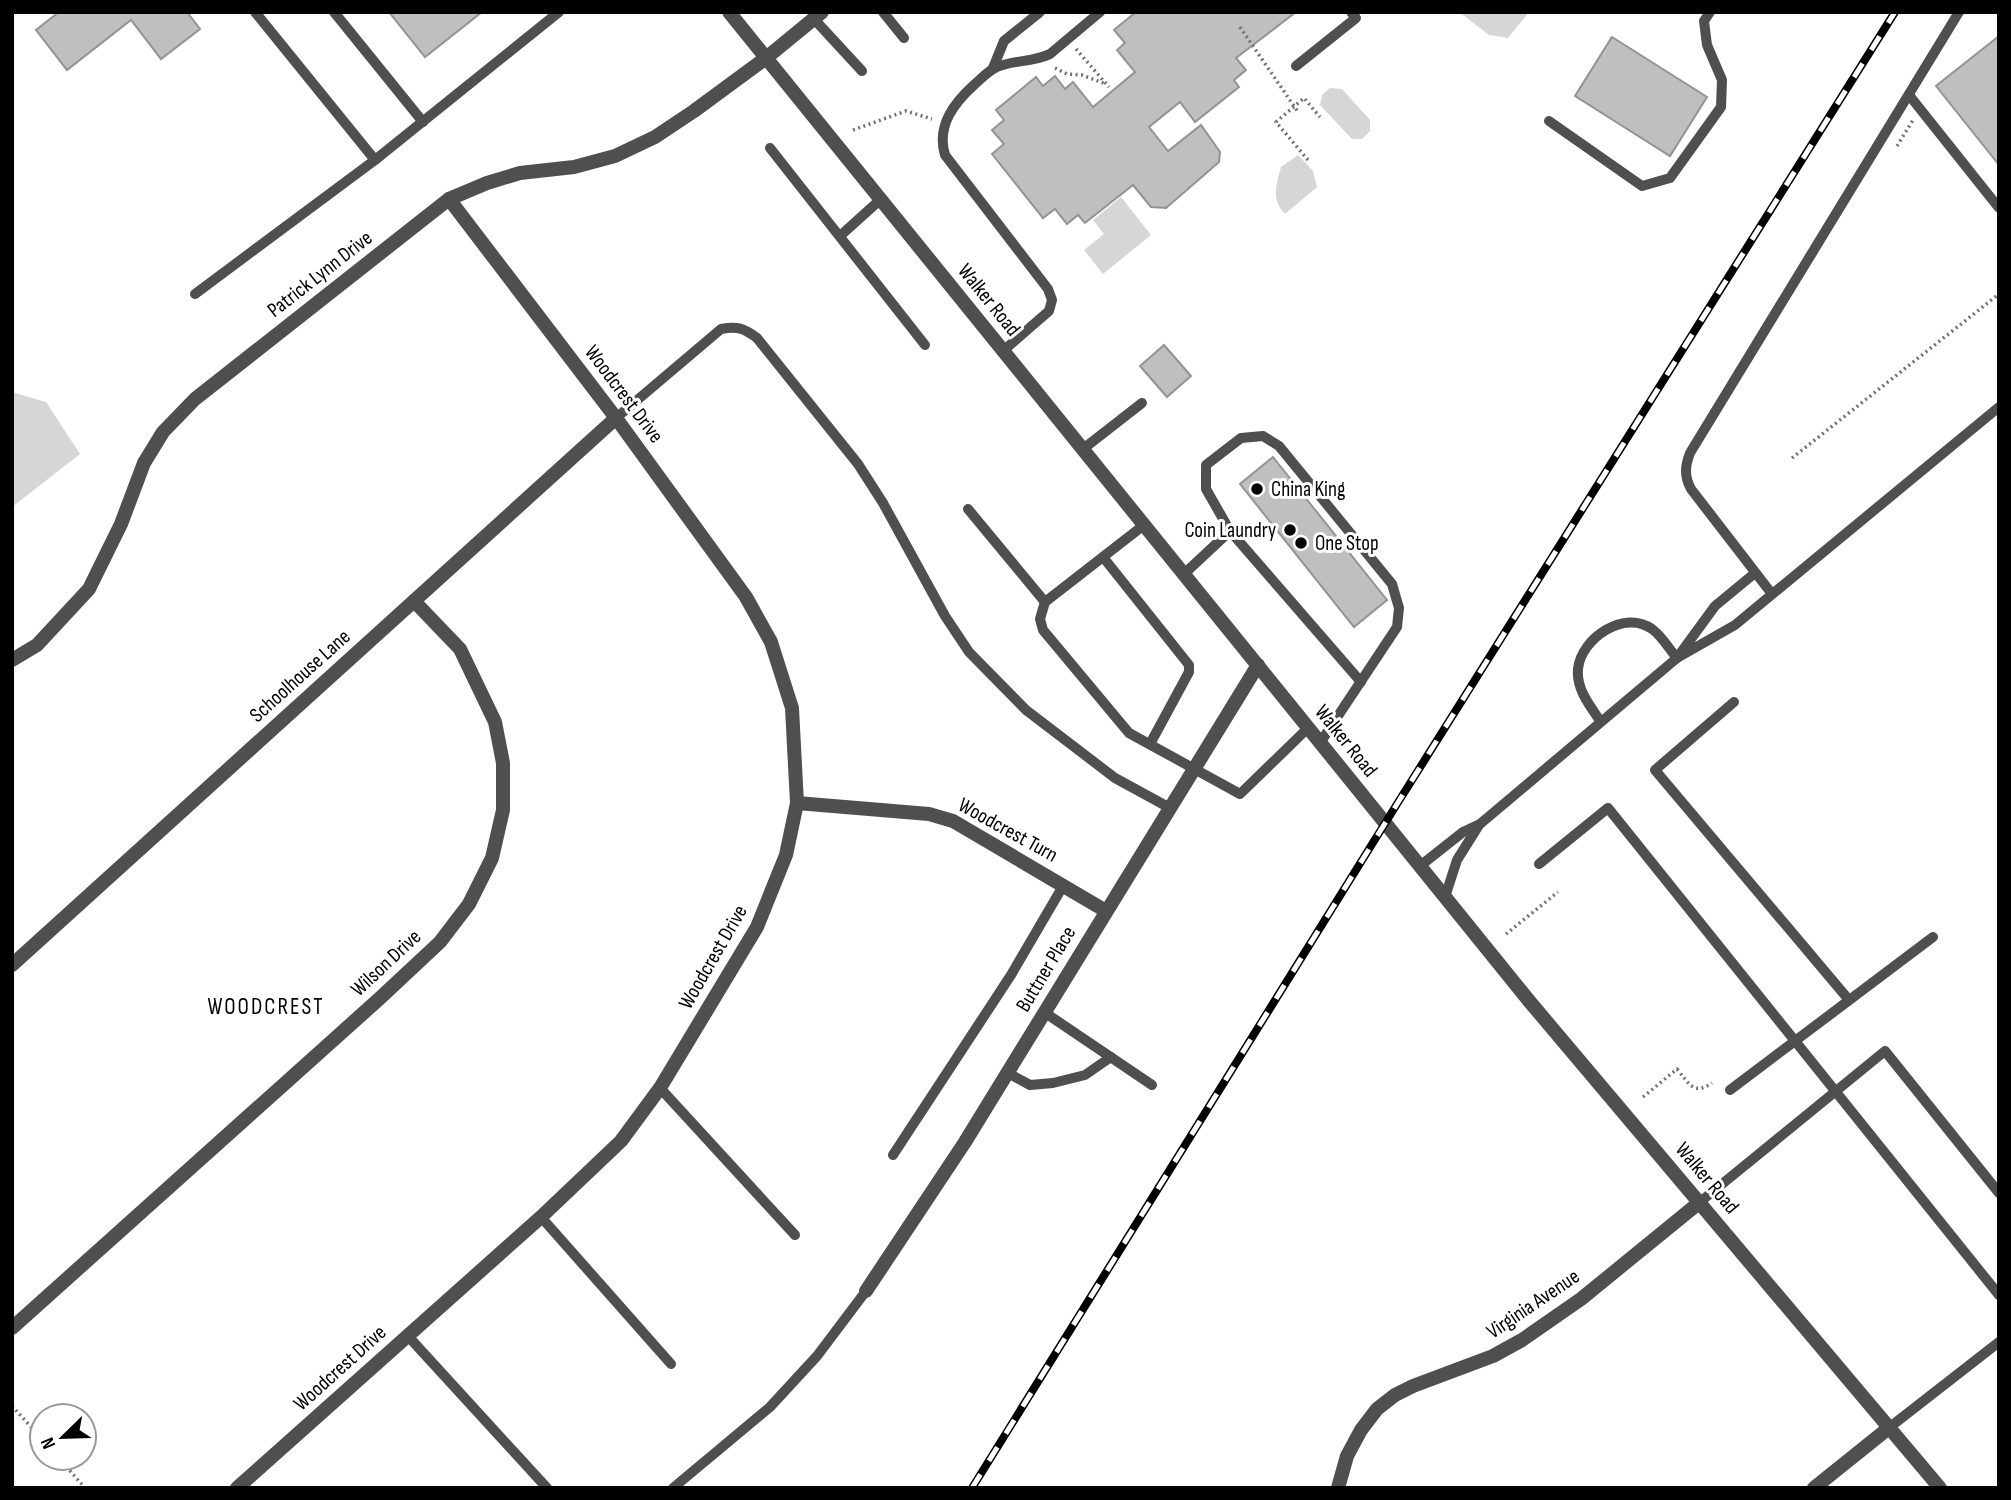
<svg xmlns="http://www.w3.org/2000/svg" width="2011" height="1500" viewBox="0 0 2011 1500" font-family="'Sofia Sans Condensed',sans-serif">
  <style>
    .green { fill: #d6d6d6 }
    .building { fill: #bfbfbf; stroke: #939393; stroke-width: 2 }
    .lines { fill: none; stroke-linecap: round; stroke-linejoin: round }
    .path { stroke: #717171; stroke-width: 3.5; stroke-dasharray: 2 3.5; stroke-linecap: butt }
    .service { stroke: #4f4f4f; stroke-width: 10 }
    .minor { stroke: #4f4f4f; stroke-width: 14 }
    .tertiary { stroke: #4f4f4f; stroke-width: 14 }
    .rail-casing { stroke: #000; stroke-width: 8 }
    .rail { stroke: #fff; stroke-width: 5; stroke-dasharray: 16; stroke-linecap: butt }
    .poi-dot { fill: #000; stroke: #fff; stroke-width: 2.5 }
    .labels { text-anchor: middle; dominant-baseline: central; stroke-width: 6; stroke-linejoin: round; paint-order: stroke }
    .street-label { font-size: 21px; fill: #000; stroke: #fff }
    .poi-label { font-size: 21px; fill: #000; stroke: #fff; text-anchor: start }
    .neighbourhood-label { font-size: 23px; letter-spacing: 2px; fill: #000; stroke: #fff }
  </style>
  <rect width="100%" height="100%" fill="#fff"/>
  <g class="green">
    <path d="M1459 12H1529L1508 38 1489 35Z"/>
    <path d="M1330 88 1342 89 1370 120V131L1362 139H1352L1320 105 1322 95Z"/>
    <path d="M1298 155 1313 171 1317 187 1285 214C1271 199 1276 186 1281 167Z"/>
    <path d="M1121 197 1151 235 1103 274 1084 250 1104 234 1093 220Z"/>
    <path d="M12 392 46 402 80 454 12 507Z"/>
  </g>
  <g class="building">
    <path d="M59 12H187L200 29 161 59 131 20 67 70 36 30Z"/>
    <path d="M389 12H482L425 57Z"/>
    <path d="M1136 12H1296L1236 58 1246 70 1234 80 1239 87 1195 122 1180 102 1149 127 1168 151 1201 125 1220 152 1219 162 1166 208 1151 207 1133 185 1085 223 1078 215 1067 224 1055 209 1043 218 992 154 1004 144 992 130 1004 120 996 110 1036 77 1043 86 1055 76 1065 89 1073 82 1093 107 1135 72 1117 50 1125 43 1114 30Z"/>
    <path d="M1999 36V165L1936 86Z"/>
    <path d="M1612 37 1707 97 1670 156 1575 96Z"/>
    <path d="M1164 345 1191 376 1167 397 1140 366Z"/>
    <path d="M1273 457 1387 600 1354 627 1240 484Z"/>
  </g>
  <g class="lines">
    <g class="path">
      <path d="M1240 27 1298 112"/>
      <path d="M1076 49 1109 87"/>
      <path d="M1055 68 1067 74 1082 75 1106 84"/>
      <path d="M853 130 906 111 932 119"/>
      <path d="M1897 146 1913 120"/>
      <path d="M1308 160 1276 122 1304 98 1320 117"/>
      <path d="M1792 458 1999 294"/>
      <path d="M1506 934 1558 892"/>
      <path d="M1643 1097 1677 1069C1689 1083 1693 1096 1712 1083"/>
      <path d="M12 1406 42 1439"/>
      <path d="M59 1458 85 1488"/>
    </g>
    <g class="service">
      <path d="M255 12 375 160 559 12"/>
      <path d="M334 12 423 122"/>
      <path d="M883 12 904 38"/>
      <path d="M814 19 862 71"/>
      <path d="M1296 66 1356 18 1351 12"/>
      <path d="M993 68 1004 41 1040 12"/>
      <path d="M1909 95 1999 208"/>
      <path d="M1549 121 1642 186 1670 178 1721 107 1722 80 1707 45 1704 21 1710 12"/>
      <path d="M770 148 925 345"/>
      <path d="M840 236 881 199"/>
      <path d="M195 294 375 160"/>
      <path d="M1003 351 1049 311 1052 300 1048 289 945 155C936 125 955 102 975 84 982 78 989 70 997 67 1014 60 1034 62 1050 54L1100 12"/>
      <path d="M616 418 721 329C737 326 744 328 757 338L858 464 883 503 945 616 969 652 1026 710 1115 778 1170 808"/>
      <path d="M1083 449 1142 403"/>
      <path d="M968 509 1045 602 1040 619 1043 630 1129 733 1240 794 1308 728"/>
      <path d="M1230 531 1361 682"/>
      <path d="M1103 557 1189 665V672L1150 744"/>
      <path d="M1755 573 1715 606 1677 658 1735 625 1999 407"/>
      <path d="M1184 574 1230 531 1206 489V465L1241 438 1263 436 1279 446 1392 584 1399 608 1397 627 1320 743"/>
      <path d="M1772 594 1691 489C1684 476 1685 466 1690 453L1959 12"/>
      <path d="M1045 602 1144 525"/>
      <path d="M1734 702 1655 770 1849 1000"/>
      <path d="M1539 864 1608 808 1999 1295"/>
      <path d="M1420 866 1463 832 1480 824 1677 658C1669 649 1662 636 1652 629 1625 609 1581 638 1578 669 1576 689 1590 706 1601 722"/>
      <path d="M1445 897 1457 860 1479 825"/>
      <path d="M1044 1012 1152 1085"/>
      <path d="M1008 1073 1030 1085 1053 1083 1085 1075 1111 1057"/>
      <path d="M660 1088 795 1235"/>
      <path d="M1730 1090 1933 937"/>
      <path d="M893 1155 1011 975 1063 886"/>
      <path d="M1700 1202 1885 1051 1999 1193"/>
      <path d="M541 1217 671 1364"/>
      <path d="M407 1335 547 1488"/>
      <path d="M1890 1427 1999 1342"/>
      <path d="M673 1488 770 1407 817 1356 866 1291"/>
    </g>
    <g class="minor">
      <path d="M12 660 37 645 89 589 121 524 144 463 163 432 195 399 449 199 487 183 520 173 574 167 615 156 655 137 694 111 766 58 822 12"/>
      <path d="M797 803 929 814 953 821 1106 911"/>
      <path d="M12 965 616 418"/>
      <path d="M866 1291 965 1142 1258 665"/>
      <path d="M12 1328 379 999 440 942 469 904 492 858 503 810V763L495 722 460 649 414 601"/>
      <path d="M237 1488 541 1217 621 1141 660 1088 757 927 786 855 797 803 792 708 771 642 746 597 616 418 449 199"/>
      <path d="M1338 1488 1347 1456 1361 1430 1377 1409 1395 1395 1413 1386 1493 1356 1522 1340 1581 1299 1700 1202"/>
      <path d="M1814 1488 1890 1427"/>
    </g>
    <path class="tertiary" d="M729 12 1530 1002 1940 1488"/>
    <defs>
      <path id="rail" d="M972 1488 1397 804 1895 12"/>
    </defs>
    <use href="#rail" class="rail-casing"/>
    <use href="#rail" class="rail"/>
  </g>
  <g class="poi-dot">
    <circle cx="1257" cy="489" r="7"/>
    <circle cx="1290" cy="530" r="7"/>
    <circle cx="1301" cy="543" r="7"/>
  </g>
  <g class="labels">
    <g class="street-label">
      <text transform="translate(320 274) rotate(-38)">Patrick Lynn Drive</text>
      <text transform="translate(989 300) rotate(51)">Walker Road</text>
      <text transform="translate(624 394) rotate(53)">Woodcrest Drive</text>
      <text transform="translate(300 676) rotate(-42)">Schoolhouse Lane</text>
      <text transform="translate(1346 741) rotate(51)">Walker Road</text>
      <text transform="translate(1008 830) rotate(29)">Woodcrest Turn</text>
      <text transform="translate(713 957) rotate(-60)">Woodcrest Drive</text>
      <text transform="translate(386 963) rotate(-43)">Wilson Drive</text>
      <text transform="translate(1046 969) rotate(-59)">Buttner Place</text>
      <text transform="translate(1707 1178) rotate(50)">Walker Road</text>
      <text transform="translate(1533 1304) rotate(-34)">Virginia Avenue</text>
      <text transform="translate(340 1368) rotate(-42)">Woodcrest Drive</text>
    </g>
    <g class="poi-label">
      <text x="1271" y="489">China King</text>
      <text x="1276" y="530" text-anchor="end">Coin Laundry</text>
      <text x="1315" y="543">One Stop</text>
    </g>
    <g class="neighbourhood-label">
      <text x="266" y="1007">WOODCREST</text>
    </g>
  </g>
  <rect width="2011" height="1500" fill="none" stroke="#000000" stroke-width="28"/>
  <g transform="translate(63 1437) rotate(247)"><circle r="33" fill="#ffffff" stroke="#999999" stroke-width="2"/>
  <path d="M0-5L12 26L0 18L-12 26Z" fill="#000000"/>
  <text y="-10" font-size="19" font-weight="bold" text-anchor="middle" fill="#000000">N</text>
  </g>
</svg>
